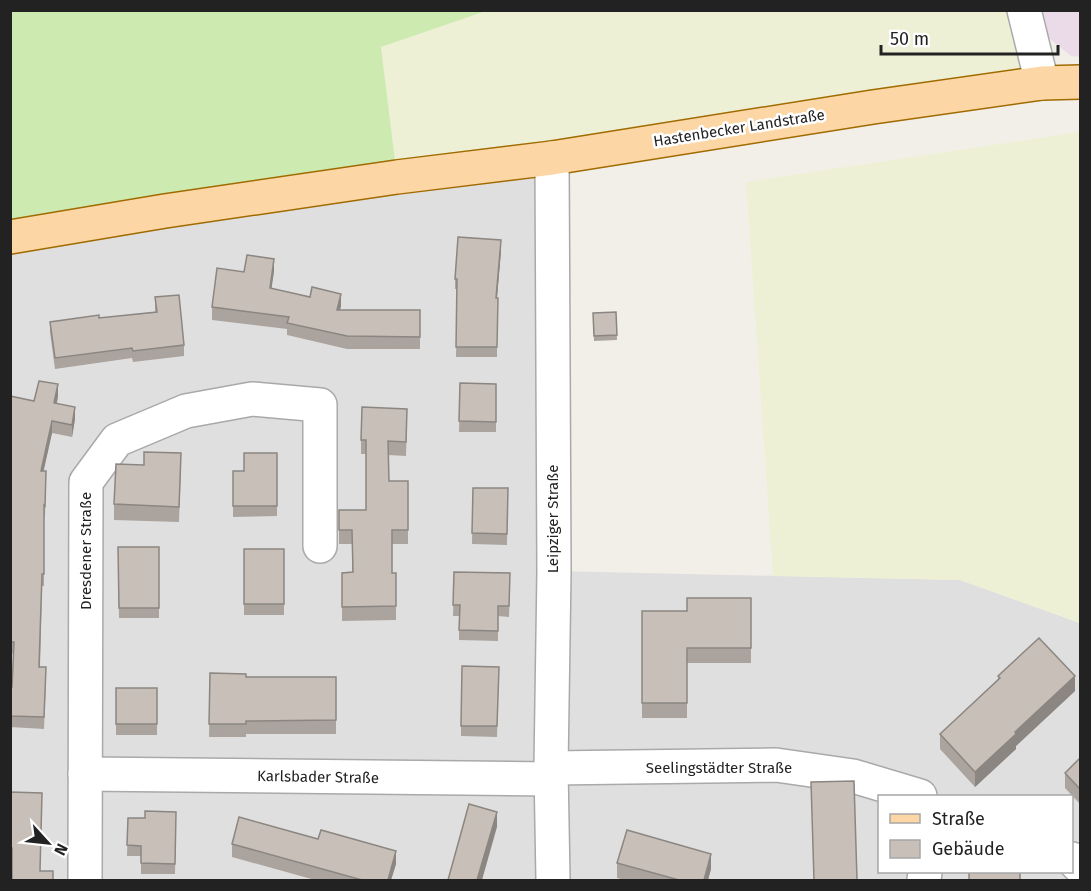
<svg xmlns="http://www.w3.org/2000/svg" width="1091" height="891" viewBox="0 0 1091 891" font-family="'Fira Sans',sans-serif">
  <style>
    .residential { fill: #e0dfdf; fill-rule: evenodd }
    .industrial { fill: #ebdbe8 }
    .farmland { fill: #eef0d5 }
    .grass { fill: #cdebb0 }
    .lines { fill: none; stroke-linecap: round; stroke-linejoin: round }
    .minor-casing { stroke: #a9a9a9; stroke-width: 36 }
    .major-casing { stroke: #a06b00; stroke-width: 36 }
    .minor { stroke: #fff; stroke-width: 33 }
    .major { stroke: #fcd6a4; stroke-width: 33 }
    .wall { fill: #aba49e }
    .shaded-wall { fill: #8b8681 }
    .building { fill: #c7bfb8; stroke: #8b8681; stroke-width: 1.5 }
    .labels { text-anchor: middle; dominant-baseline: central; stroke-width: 5; stroke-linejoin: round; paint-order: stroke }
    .street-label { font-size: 15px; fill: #222; stroke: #fff }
  </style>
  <rect width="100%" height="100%" fill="#f2efe9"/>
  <path class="residential" d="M552 158 554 571 960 580 1080 623V880H11V238ZM880 796H1072V872H880Z"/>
  <path class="industrial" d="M1042 11H1080V57L1071 56 1049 38Z"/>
  <g class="farmland">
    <path d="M486 11H1024L1042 83 397 177 381 47Z"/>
    <path d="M1080 132V623L960 580 773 576 746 182Z"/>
  </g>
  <path class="grass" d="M11 11H486L381 47 397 177 11 238Z"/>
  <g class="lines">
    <defs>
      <g id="minor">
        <path d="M1024 10 1042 83"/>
        <path d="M552 158 554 571 551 768 553 880"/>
        <path d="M551 768 776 765 853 776 920 796"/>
        <path d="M85 774 551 779"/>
        <path d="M1072 859 1080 867"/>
        <path d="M85 880 86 482 117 440 186 411 252 399 320 405V546"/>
        <path d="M924 880 925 872"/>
      </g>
      <path id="major" d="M10 237 165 211 397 177 552 158 873 107 1042 83 1080 82"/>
    </defs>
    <use href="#minor" class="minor-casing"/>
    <use href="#major" class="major-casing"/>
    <use href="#minor" class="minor"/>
    <use href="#major" class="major"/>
  </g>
  <g class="wall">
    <path d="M501 251 497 298V357H456L457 289H455V279Z"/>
    <path d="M274 271 271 288 341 306 340 310H420V349H347L287 335V329L212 320V307L244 272Z"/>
    <path d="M155 297 184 345V356L133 362 132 358 55 369 50 332V322L99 318 155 312Z"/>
    <path d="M616 312 617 340 594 341 593 313Z"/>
    <path d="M10 350 12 361V372H10Z"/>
    <path d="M460 383 496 384V432H459Z"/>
    <path d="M10 396 34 401 58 396 57 404 75 419 72 437 52 433 43 471H46L45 517H44V586H42L40 667 46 679 44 729 10 727V687H12L14 654 10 653Z"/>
    <path d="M407 423 406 456 388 455 389 481H408V544H392V573H396V620L342 621V573L352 572V544H339V510H366V454H361V440Z"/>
    <path d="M277 453V516L233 517V471H244Z"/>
    <path d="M181 468 179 522 114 520V504Z"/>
    <path d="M473 488H508L507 545 472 544Z"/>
    <path d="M118 547H159V618H119Z"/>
    <rect x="244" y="549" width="40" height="66"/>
    <path d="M454 572 510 573 509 617 498 616V641L459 640V616H453Z"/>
    <path d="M751 598V663H687V718H642V611H687Z"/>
    <path d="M499 667 497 737 461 736V726Z"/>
    <path d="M210 673 246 677H336V734H246V737H209Z"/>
    <path d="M998 676 1075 691 1016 746V749L975 787 940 749V734L998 679Z"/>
    <rect x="116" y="688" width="41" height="47"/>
    <path d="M1080 758V804L1065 788V773Z"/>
    <path d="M10 792 41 871 10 861Z"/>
    <path d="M176 812 175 874H141V856H127L128 818H145Z"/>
    <path d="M232 844 396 864 391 880H315L232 857Z"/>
    <path d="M617 863 711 869 708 880H625L617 878Z"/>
  </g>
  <g class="shaded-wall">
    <path d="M501 240V251L496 309V298Z"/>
    <path d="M274 259V271L270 300V288Z"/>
    <path d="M341 294V306L337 322V310Z"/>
    <path d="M58 384V396L54 415V403Z"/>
    <path d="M75 407V419L72 437V425Z"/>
    <path d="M52 421V433L41 483V471Z"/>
    <path d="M1075 676V691L1016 746V749L975 787V772L1015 732Z"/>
    <path d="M497 812V827L482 880H477Z"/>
    <path d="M396 851V864L391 880H388Z"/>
    <path d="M711 854V869L708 880H704Z"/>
  </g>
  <g class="building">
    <path d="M458 237 501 240 496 298H498L497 347H456L457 279H455Z"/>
    <path d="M247 255 274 259 270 288 310 297 312 287 341 294 337 310H420V337L347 336 287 323 289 317 212 307 217 268 244 272Z"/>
    <path d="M179 295 184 345 133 351 132 348 55 358 50 322 99 315V318L157 312 155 297Z"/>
    <path d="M616 312 617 335 594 336 593 313Z"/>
    <path d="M39 381 58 384 54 403 75 407 72 425 52 421 41 471H46L45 506 44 505V574H42L39 667H46L44 717 10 716V687H12L14 642H10V396L34 401Z"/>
    <path d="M460 383 496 384V422L459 421Z"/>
    <path d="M362 407 407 409 406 442 388 441 389 481H408V530H392V573H396V606L342 607V573L353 572 352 530H339V510H366V440H361Z"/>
    <path d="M144 452 181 453 179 507 114 504 116 464 144 465Z"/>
    <path d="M244 453H277V506H233V471H244Z"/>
    <path d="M473 488H508L507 534 472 533Z"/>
    <path d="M118 547H159V608H119Z"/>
    <rect x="244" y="549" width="40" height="55"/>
    <path d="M454 572 510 573 509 606H498V631L459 630 460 605H453Z"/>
    <path d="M687 598H751V648H687V703H642V611H687Z"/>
    <path d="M1039 638 1075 676 1015 732 1016 734 975 772 940 734 1000 678 998 676Z"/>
    <path d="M462 666 499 667 497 726H461Z"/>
    <path d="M210 673 246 674V677H336V720L246 721V724H209Z"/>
    <rect x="116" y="688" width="41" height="36"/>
    <path d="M1080 758V789L1065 773Z"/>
    <path d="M854 781 857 880H814L811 782Z"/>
    <path d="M10 792 42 793 40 871H53V880H12V848H10Z"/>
    <path d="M469 804 497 812 477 880H448Z"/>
    <path d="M145 811 176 812 175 864 141 863V846L127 845 128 818H145Z"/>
    <path d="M239 817 318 839 321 830 396 851 388 880H362L232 844Z"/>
    <path d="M627 830 711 854 704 880H679L617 863Z"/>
    <rect x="969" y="872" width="51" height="8"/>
  </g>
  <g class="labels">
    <g class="street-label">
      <text transform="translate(739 128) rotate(-9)">Hastenbecker Landstraße</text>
      <text transform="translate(553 519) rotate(-90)">Leipziger Straße</text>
      <text transform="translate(86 551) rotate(-90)">Dresdener Straße</text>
      <text x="719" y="768">Seelingstädter Straße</text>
      <text transform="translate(318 777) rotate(1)">Karlsbader Straße</text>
    </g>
  </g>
  <rect width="1091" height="891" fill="none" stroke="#222222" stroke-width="24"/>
  <rect x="878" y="795" width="195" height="78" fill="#ffffff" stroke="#a7a7a7" stroke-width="1.5"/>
  <rect x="890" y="814" width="30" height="9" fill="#fcd6a4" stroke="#a7a7a7" stroke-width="1.5"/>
  <text x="932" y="825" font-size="18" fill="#222222">Straße</text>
  <rect x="890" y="840" width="30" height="18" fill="#c7bfb8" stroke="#a7a7a7" stroke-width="1.5"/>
  <text x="932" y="855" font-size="18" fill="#222222">Gebäude</text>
  <g transform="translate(48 843) rotate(117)" stroke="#ffffff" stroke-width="4.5" paint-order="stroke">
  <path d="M0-4.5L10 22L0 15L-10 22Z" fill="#222222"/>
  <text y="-9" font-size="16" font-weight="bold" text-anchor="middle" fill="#222222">N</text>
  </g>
  <path d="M881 45v9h177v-9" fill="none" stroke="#222222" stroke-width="3"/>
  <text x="890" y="45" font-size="18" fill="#222222" stroke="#ffffff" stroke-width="4.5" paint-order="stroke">50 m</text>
</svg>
